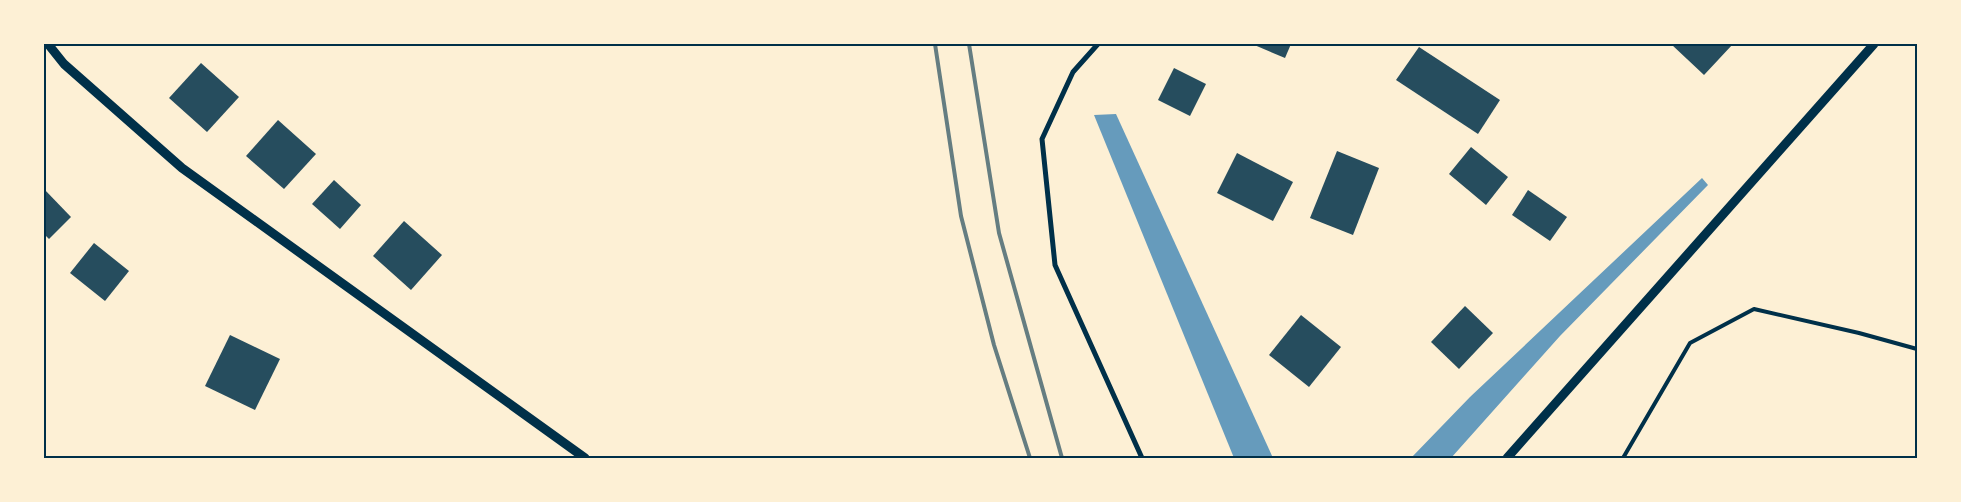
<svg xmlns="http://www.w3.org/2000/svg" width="1961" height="502" viewBox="0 0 1961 502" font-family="Arial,sans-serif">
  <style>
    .water { fill: #669bbc }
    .building { fill: #264d5e }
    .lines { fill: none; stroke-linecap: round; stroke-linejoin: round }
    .service { stroke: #003049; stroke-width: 4 }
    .minor { stroke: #003049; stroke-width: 5 }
    .tertiary { stroke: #003049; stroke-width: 9 }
    .rail { stroke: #657d81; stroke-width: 4 }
    .neatline { fill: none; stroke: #003049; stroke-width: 2 }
  </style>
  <rect width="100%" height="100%" fill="#fdf0d5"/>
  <g class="water">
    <path d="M1116 114 1273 458H1234L1094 115Z"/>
    <path d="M1702 178 1708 185 1560 336 1451 458H1411L1470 397Z"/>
  </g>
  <g class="building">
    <path d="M1252 44H1291L1285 58Z"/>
    <path d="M1671 44H1733L1704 75Z"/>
    <path d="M1419 47 1500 100 1478 134 1396 80Z"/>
    <path d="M201 63 239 97 207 132 169 98Z"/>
    <path d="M1174 68 1206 84 1190 116 1158 100Z"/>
    <path d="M278 120 316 154 284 189 246 156Z"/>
    <path d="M1471 147 1508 177 1486 205 1449 174Z"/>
    <path d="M1337 151 1379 168 1353 235 1310 218Z"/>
    <path d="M1237 153 1293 182 1273 221 1217 193Z"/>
    <path d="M334 180 361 205 340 229 312 204Z"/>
    <path d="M44 189 71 217 49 239 44 234Z"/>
    <path d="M1528 190 1567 217 1550 241 1512 215Z"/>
    <path d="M404 221 442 255 411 290 373 256Z"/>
    <path d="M94 243 129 271 105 301 70 273Z"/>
    <path d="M1465 306 1493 333 1459 369 1431 342Z"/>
    <path d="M1301 315 1341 347 1309 387 1269 355Z"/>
    <path d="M230 335 280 359 255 410 205 386Z"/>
  </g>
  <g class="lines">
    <path class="service" d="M1623 458 1690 343 1754 309 1859 333 1917 349"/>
    <path class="minor" d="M1098 44 1073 72 1042 139 1055 265 1142 458"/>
    <g class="tertiary">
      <path d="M48 44 64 64 182 168 585 458"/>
      <path d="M1507 458 1874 44"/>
    </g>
    <g class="rail">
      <path d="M935 44 961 216 994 345 1030 458"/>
      <path d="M969 44 999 233 1062 458"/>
    </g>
  </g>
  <rect width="1961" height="502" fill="none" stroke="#fdf0d5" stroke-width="90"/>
  <rect x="45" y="45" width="1871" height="412" class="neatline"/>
</svg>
